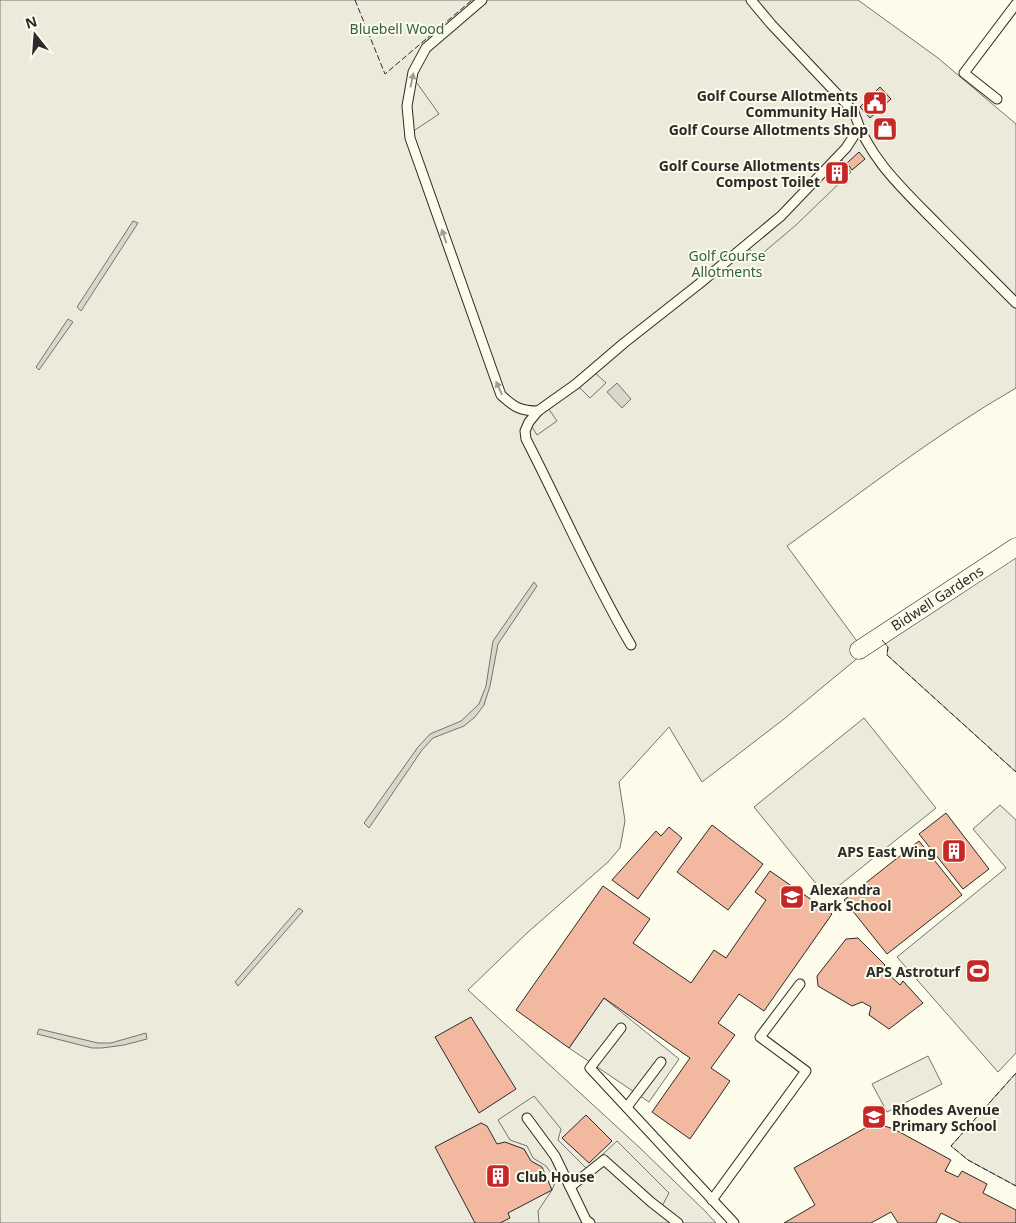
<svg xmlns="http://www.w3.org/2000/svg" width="1016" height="1223" viewBox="0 0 1016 1223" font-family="'Noto Sans',sans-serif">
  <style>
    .green { fill: #ecebdb; stroke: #74746e }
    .parking { fill: #eceadb; stroke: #74746e }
    .water { fill: #d8d7c9; stroke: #74746e }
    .building { fill: #f2b8a0; stroke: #2b2b2b }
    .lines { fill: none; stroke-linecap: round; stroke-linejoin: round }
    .service-casing { stroke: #2b2b2b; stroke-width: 11 }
    .minor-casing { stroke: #2b2b2b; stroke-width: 19 }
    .service { stroke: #fdfbea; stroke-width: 9 }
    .minor { stroke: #fdfbea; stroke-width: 18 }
    .fence { stroke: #2b2b2b; stroke-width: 1; stroke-dasharray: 6 2.5; stroke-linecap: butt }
    .oneway { fill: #9e9d94 }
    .labels { text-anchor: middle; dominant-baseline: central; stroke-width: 4; stroke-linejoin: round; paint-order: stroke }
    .park-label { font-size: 14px; fill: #34623c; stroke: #fdfbea }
    .poi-label { font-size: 14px; font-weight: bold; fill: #2b2b2b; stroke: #fdfbea; text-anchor: end }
    .street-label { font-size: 14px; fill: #2b2b2b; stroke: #fdfbea }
  </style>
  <rect width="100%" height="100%" fill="#fdfbea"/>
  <g class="green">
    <path d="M0 0H858L938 58 1016 124V388C936 434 862 492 787 546L865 652 784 719 702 782 669 727 619 782 625 821 620 848 608 862 527 933 468 990 640 1148 705 1211 716 1223H0Z"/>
    <path d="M1016 547V772L887 655 888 647 879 636Z"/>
    <path d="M864 718 936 808 826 896 754 807Z"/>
    <path d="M1000 805 1016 820V1053L998 1072 897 957 1006 868 973 829Z"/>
    <path d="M928 1056 942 1084 887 1112 872 1084Z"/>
    <path d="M1016 1073V1186L968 1160 951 1146Z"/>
  </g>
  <g class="parking">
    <path d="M412 76 439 114 409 134Z"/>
    <path d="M839 156 851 172 796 225 757 258 746 245Z"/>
    <path d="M592 370 606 383 590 398 576 384Z"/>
    <path d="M546 405 557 421 537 435 529 422Z"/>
    <path d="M604 998 679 1059 649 1102 569 1048Z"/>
    <path d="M534 1096 561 1129 558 1140 587 1169 617 1141 669 1193 661 1208 678 1223H539L538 1211 552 1190 556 1180 546 1166 533 1158 527 1146 510 1140 498 1120Z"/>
  </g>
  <g class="water">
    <path d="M133 221 138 223 81 311 77 307Z"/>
    <path d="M68 319 73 322 39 370 36 367Z"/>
    <path d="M617 383 631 399 622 408 607 392Z"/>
    <path d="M534 582 537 586 498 644 490 686 484 705 475 717 464 726 433 738 422 750 369 828 364 823 418 747 430 734 461 721 479 704 486 686 493 641Z"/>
    <path d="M299 908 303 911 238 986 235 982Z"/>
    <path d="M39 1029 98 1043H111L146 1033 147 1039 124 1045 102 1048H92L37 1034Z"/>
  </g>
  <g class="building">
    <path d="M880 87 891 99 870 118 860 107Z"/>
    <path d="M886 119 896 130 885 140 875 128Z"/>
    <path d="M859 152 865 159 852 170 847 163Z"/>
    <path d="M946 813 989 869 963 889 919 834Z"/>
    <path d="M712 825 763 864 728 910 677 872Z"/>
    <path d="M669 827 682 838 638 899 612 880 656 831 661 836Z"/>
    <path d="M919 841 962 895 887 954 844 900Z"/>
    <path d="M770 871 832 914 764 1011 739 994 718 1023 735 1035 711 1068 730 1081 690 1139 652 1112 690 1058 604 998 569 1048 516 1010 603 886 650 919 633 943 691 983 714 950 726 958 766 900 755 892Z"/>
    <path d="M858 938 885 965 882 968 900 985 903 981 923 1003 889 1029 869 1015 871 1007 862 1002 852 1006 818 986 817 976 846 939Z"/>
    <path d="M471 1017 516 1089 479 1113 435 1037Z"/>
    <path d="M586 1115 612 1141 589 1163 562 1138Z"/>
    <path d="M481 1123 487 1126 497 1144 505 1142 524 1149 531 1161 542 1167 552 1190 508 1213 510 1218 500 1223H475L435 1147Z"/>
    <path d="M881 1125 894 1129 951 1160 945 1171 958 1177 962 1171 987 1184 983 1193 1016 1210V1223H961L941 1213 936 1223H898L891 1212 871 1223H784L815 1205 794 1168 865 1128Z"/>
  </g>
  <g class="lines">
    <defs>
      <g id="service">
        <path d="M482 0 426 48 413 72 407 106 410 138 501 395C514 407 520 411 538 411"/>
        <path d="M751 0 771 24 854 112C868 159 906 192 940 227 965 252 991 278 1016 303"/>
        <path d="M997 99 964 73 1016 4"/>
        <path d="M631 645C592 579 561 507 526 439L525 431 529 422 538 411 576 384 624 343 699 284 781 216 846 148 859 128"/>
        <path d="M621 1028 590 1068 734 1223"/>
        <path d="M627 1107 661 1062"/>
        <path d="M527 1118 555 1156 586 1220 590 1223"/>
        <path d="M570 1187 604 1160 651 1202 678 1223"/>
        <path d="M712 1200 806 1071 760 1037 800 984"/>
      </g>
      <path id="minor" d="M859 650 1016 547"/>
    </defs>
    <use href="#service" class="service-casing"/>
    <use href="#minor" class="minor-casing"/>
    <use href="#service" class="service"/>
    <use href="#minor" class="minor"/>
    <g class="fence">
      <path d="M355 0 385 74 472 0"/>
      <path d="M882 640 888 647 887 655 1016 772"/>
      <path d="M1016 1073 951 1146 968 1160 1016 1186"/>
    </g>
  </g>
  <defs><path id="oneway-solid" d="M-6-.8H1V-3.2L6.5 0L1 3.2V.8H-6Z" transform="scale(1.25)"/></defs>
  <g class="oneway">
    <use href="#oneway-solid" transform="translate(412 80) rotate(-78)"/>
    <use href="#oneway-solid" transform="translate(444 236) rotate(-109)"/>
    <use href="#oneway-solid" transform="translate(499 388) rotate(-114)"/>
  </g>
  <defs>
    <symbol id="civic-square" viewBox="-11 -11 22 22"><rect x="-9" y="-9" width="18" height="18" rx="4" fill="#c62828" stroke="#fdfbea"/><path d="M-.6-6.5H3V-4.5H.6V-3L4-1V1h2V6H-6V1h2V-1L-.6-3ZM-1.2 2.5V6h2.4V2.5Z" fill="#fff"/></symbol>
    <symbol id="shop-square" viewBox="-11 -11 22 22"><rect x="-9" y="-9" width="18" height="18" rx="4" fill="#c62828" stroke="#fdfbea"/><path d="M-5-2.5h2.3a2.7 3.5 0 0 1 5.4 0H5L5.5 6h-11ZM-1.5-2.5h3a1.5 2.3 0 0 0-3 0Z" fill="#fff"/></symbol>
    <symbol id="building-square" viewBox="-11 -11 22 22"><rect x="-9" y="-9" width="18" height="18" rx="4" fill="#c62828" stroke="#fdfbea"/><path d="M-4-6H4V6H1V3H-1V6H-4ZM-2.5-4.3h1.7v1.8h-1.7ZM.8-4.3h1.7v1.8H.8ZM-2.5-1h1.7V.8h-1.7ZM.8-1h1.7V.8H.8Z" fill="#fff"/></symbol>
    <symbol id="school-square" viewBox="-11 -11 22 22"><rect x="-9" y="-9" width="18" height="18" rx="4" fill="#c62828" stroke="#fdfbea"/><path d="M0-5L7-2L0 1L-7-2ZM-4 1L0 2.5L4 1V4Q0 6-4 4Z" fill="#fff"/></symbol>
    <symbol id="stadium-square" viewBox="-11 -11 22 22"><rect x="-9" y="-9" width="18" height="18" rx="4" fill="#c62828" stroke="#fdfbea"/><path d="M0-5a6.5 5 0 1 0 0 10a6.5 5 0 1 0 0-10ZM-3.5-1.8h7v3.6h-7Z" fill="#fff"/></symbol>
  </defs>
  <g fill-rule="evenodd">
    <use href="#civic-square" x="861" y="89" width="28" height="28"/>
    <use href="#shop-square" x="871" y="115" width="28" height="28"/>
    <use href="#building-square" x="823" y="159" width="28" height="28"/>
    <use href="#building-square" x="940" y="837" width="28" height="28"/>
    <use href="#school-square" x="778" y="883" width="28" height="28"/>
    <use href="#stadium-square" x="964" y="957" width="28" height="28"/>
    <use href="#school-square" x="860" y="1103" width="28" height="28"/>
    <use href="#building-square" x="484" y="1162" width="28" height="28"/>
  </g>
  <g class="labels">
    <g class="park-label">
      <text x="397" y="28">Bluebell Wood</text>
      <text x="727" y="255">Golf Course<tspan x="727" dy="16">Allotments</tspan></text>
    </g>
    <g class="poi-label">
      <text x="858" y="95">Golf Course Allotments<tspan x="858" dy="16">Community Hall</tspan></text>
      <text x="868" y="129">Golf Course Allotments Shop</text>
      <text x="820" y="165">Golf Course Allotments<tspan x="820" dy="16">Compost Toilet</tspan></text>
      <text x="936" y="851">APS East Wing</text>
      <text x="810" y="889" text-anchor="start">Alexandra<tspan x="810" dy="16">Park School</tspan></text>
      <text x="960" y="971">APS Astroturf</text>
      <text x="892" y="1109" text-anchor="start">Rhodes Avenue<tspan x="892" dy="16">Primary School</tspan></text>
      <text x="516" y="1176" text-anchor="start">Club House</text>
    </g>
    <g class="street-label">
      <text transform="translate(937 598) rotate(-33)">Bidwell Gardens</text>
    </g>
  </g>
  <g transform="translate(35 35) rotate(343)" stroke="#fdfbea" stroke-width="4" paint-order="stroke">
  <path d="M0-4L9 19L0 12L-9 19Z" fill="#2b2b2b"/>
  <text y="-8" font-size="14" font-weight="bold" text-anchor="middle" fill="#2b2b2b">N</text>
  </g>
</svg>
